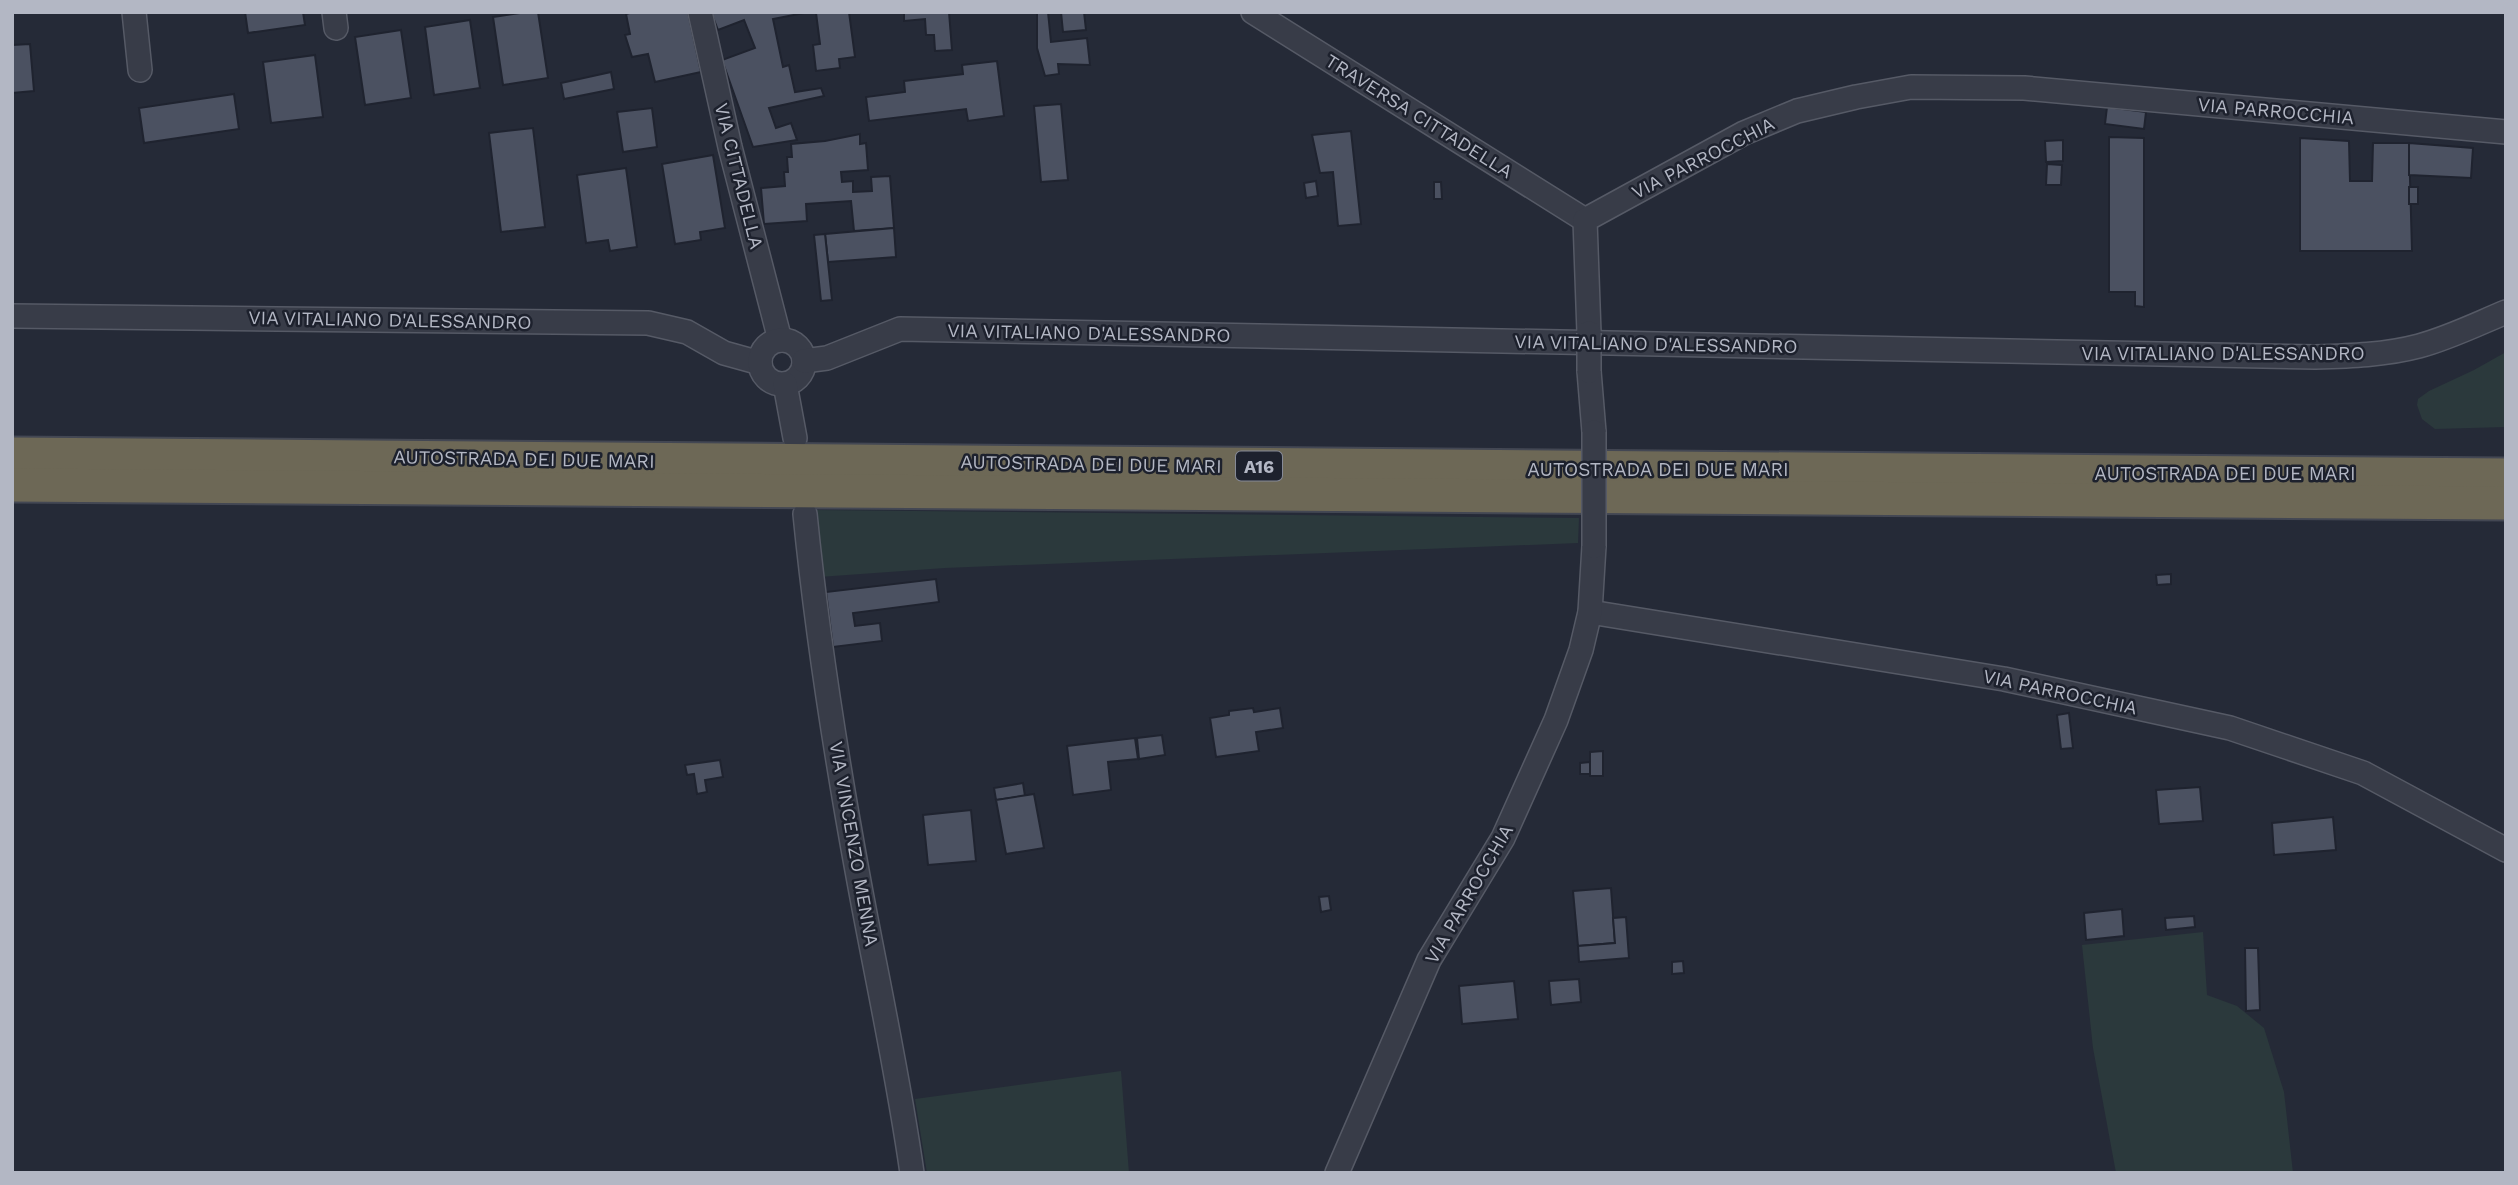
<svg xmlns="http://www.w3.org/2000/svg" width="2518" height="1185" viewBox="0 0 2518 1185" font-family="'Work Sans',sans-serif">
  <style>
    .green { fill: #2b393c }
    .building { fill: #4b5161; stroke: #1f232f; stroke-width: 2 }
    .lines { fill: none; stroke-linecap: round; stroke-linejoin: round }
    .minor-casing { stroke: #565a66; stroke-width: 26 }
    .highway-casing { stroke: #434753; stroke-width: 37 }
    .minor { stroke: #383c48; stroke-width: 23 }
    .highway { stroke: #6d6856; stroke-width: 33 }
    .minor-bridge-casing { stroke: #565a66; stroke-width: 26; stroke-linecap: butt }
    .minor-bridge { stroke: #383c48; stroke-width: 23 }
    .labels { text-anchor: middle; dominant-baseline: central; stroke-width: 5; stroke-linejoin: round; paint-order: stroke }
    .shield { fill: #1d212d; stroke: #868a97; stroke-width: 2 }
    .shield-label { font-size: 18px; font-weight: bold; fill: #b3b7c4 }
    .street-label { font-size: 19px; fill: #b3b7c4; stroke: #1d212d }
  </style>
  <rect width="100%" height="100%" fill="#252a37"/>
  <g class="green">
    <path d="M2506 352V427L2435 429 2422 419 2417 405 2418 399 2429 391 2474 370Z"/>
    <path d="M816 510 1579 518 1578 543 945 568 819 577Z"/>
    <path d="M2203 932 2207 995 2237 1006 2264 1028 2284 1092 2293 1173H2116L2093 1048 2082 945Z"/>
    <path d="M1121 1071 1129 1173H927L915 1099Z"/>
  </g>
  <g class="building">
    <path d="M245 12H303L305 25 248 33Z"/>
    <path d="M527 12H538L548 78 503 85 493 17Z"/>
    <path d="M633 12H688L701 72 655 82 648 54 632 57 625 35 630 34 626 14Z"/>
    <path d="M711 12H809L773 19 783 67 789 65 795 92 821 88 824 96 769 108 776 128 791 123 797 140 753 147 722 60 755 48 744 20 718 30Z"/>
    <path d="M849 12 855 57 839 59 840 68 816 71 813 45 820 44 816 13Z"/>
    <path d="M904 12H949L952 50 935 51 934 35H926L925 19 904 21Z"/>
    <path d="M1037 12H1048L1051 42 1087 38 1090 65 1058 64 1059 74 1045 76 1037 48Z"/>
    <path d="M1061 12H1084L1086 30 1063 32Z"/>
    <path d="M470 20 480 88 434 95 425 27Z"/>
    <path d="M401 30 411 98 365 105 355 37Z"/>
    <path d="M30 44 34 91 12 93V45Z"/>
    <path d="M315 55 323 117 271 123 263 62Z"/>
    <path d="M997 61 1004 116 968 121 966 109 869 121 866 97 905 92 904 81 963 74 962 65Z"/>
    <path d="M611 72 614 89 564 99 561 83Z"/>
    <path d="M234 94 239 129 144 143 139 108Z"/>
    <path d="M1061 104 1068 180 1041 182 1034 106Z"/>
    <path d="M2107 107 2146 112 2144 129 2105 124Z"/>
    <path d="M652 108 657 147 623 152 617 112Z"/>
    <path d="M533 128 545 227 501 232 489 133Z"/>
    <path d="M1351 131 1361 224 1338 226 1333 172 1320 173 1312 135Z"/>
    <path d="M860 134V144L866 143 868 170 841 172 842 182 853 181V192L872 191 871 177 890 176 894 228 854 231 851 201 806 204 807 221 764 224 761 188 785 186 784 172H788L787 157H792L791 144 825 141Z"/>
    <path d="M2109 137 2144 138V307L2135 306V292H2109Z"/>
    <path d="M2300 138 2349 141 2350 181H2372L2373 143H2409L2412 251H2300Z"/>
    <path d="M2063 140V161L2046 162 2045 141Z"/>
    <path d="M2409 143 2473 148 2471 178 2409 175Z"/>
    <path d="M713 155 725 228 700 232 701 240 675 244 662 164Z"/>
    <path d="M2047 164 2062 165 2061 185H2046Z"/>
    <path d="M626 168 637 247 610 251 608 240 586 243 577 175Z"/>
    <path d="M1316 181 1318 196 1306 198 1304 183Z"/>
    <path d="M1434 182H1441L1442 199H1434Z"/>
    <rect x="2409" y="187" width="9" height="17"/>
    <path d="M894 228 896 257 828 262 825 234Z"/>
    <path d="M825 234 832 300 821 301 814 235Z"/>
    <path d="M2171 574V584L2157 585 2156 575Z"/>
    <path d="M936 579 939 602 853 613 855 626 880 623 882 641 833 647 826 592Z"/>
    <path d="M1253 708 1254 712 1280 708 1283 728 1256 732 1259 751 1216 757 1210 718 1229 715V711Z"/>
    <path d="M2069 713 2073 748 2061 749 2057 715Z"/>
    <path d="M1162 735 1165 755 1139 759 1137 738Z"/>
    <path d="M1135 738 1138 759 1108 762 1111 790 1073 795 1067 746Z"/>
    <path d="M1603 751V776H1590V752Z"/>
    <path d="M720 760 723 777 705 780 707 792 697 794 694 774 687 775 685 765Z"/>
    <path d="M1590 762V774H1580V763Z"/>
    <path d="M1023 783 1025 796 996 800 994 788Z"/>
    <path d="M2200 787 2203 821 2159 824 2156 790Z"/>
    <path d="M1034 794 1044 848 1006 854 996 800Z"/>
    <path d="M971 810 976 861 928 865 923 815Z"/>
    <path d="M2333 817 2336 850 2274 855 2272 823Z"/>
    <path d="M1611 888 1615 943 1578 946 1573 891Z"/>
    <path d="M1329 896 1331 910 1321 912 1319 897Z"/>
    <path d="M2122 909 2124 936 2086 940 2084 913Z"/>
    <path d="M2194 916 2195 927 2166 930 2165 918Z"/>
    <path d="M1626 917 1629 958 1579 962 1578 946 1615 943 1613 918Z"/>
    <path d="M2245 948H2258L2260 1010 2246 1011Z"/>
    <path d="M1683 961 1684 973 1672 974V962Z"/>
    <path d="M1579 979 1581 1002 1551 1005 1549 981Z"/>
    <path d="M1514 981 1518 1019 1462 1024 1459 986Z"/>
  </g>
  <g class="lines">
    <defs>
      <g id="minor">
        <path d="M134 12 140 70"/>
        <path d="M334 12 336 28"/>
        <path d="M700 12 730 147 780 340"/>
        <path d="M1253 12 1585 220"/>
        <path d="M12 316 648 323 687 332 724 353 760 363"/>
        <path d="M1589 333 1585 220 1744 133 1797 111 1856 97 1911 87 2024 88 2506 132"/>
        <circle cx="782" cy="362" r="22"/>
        <path d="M804 361 827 358 900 329 2315 357C2350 356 2385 355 2419 346 2449 338 2477 324 2506 312"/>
        <path d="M1589 371 1594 432"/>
        <path d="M785 384 795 438"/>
        <path d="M805 514C817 635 836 756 858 876 876 975 898 1073 912 1173"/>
        <path d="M1590 612 2004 679 2230 728 2363 773 2506 850"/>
        <path d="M1337 1173 1429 960 1503 838 1556 720 1581 650 1590 612 1594 546"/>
      </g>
      <g id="highway">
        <path d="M12 454 2506 475"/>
        <path d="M12 485 2506 503"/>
      </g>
    </defs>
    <use href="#minor" class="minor-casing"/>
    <use href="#highway" class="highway-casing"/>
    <use href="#minor" class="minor"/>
    <use href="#highway" class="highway"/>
    <defs>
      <g id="minor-bridge">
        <path d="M1589 371V333"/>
        <path d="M1594 432V546"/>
      </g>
    </defs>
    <use href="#minor-bridge" class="minor-bridge-casing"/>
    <use href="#minor-bridge" class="minor-bridge"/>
  </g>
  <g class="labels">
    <rect class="shield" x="1236" y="451.5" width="46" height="29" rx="5"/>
    <g class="shield-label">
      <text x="1259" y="466">A16</text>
    </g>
    <g class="street-label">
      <text transform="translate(2276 111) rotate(5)">VIA PARROCCHIA</text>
      <text transform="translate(1419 116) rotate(32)">TRAVERSA CITTADELLA</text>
      <text transform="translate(1703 158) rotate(-27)">VIA PARROCCHIA</text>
      <text transform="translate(739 176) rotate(76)">VIA CITTADELLA</text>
      <text transform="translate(390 320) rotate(1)">VIA VITALIANO D'ALESSANDRO</text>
      <text transform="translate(1089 333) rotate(1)">VIA VITALIANO D'ALESSANDRO</text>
      <text transform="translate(1656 344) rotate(1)">VIA VITALIANO D'ALESSANDRO</text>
      <text x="2223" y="353">VIA VITALIANO D'ALESSANDRO</text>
      <text transform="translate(524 459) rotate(1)">AUTOSTRADA DEI DUE MARI</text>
      <text transform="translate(1091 464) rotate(1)">AUTOSTRADA DEI DUE MARI</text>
      <text x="1658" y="469">AUTOSTRADA DEI DUE MARI</text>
      <text x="2225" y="473">AUTOSTRADA DEI DUE MARI</text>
      <text transform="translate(2060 692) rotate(12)">VIA PARROCCHIA</text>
      <text transform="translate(854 844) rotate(80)">VIA VINCENZO MENNA</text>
      <text transform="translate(1469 894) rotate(-60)">VIA PARROCCHIA</text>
    </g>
  </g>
  <rect width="2518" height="1185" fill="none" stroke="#b3b7c4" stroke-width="28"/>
</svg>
